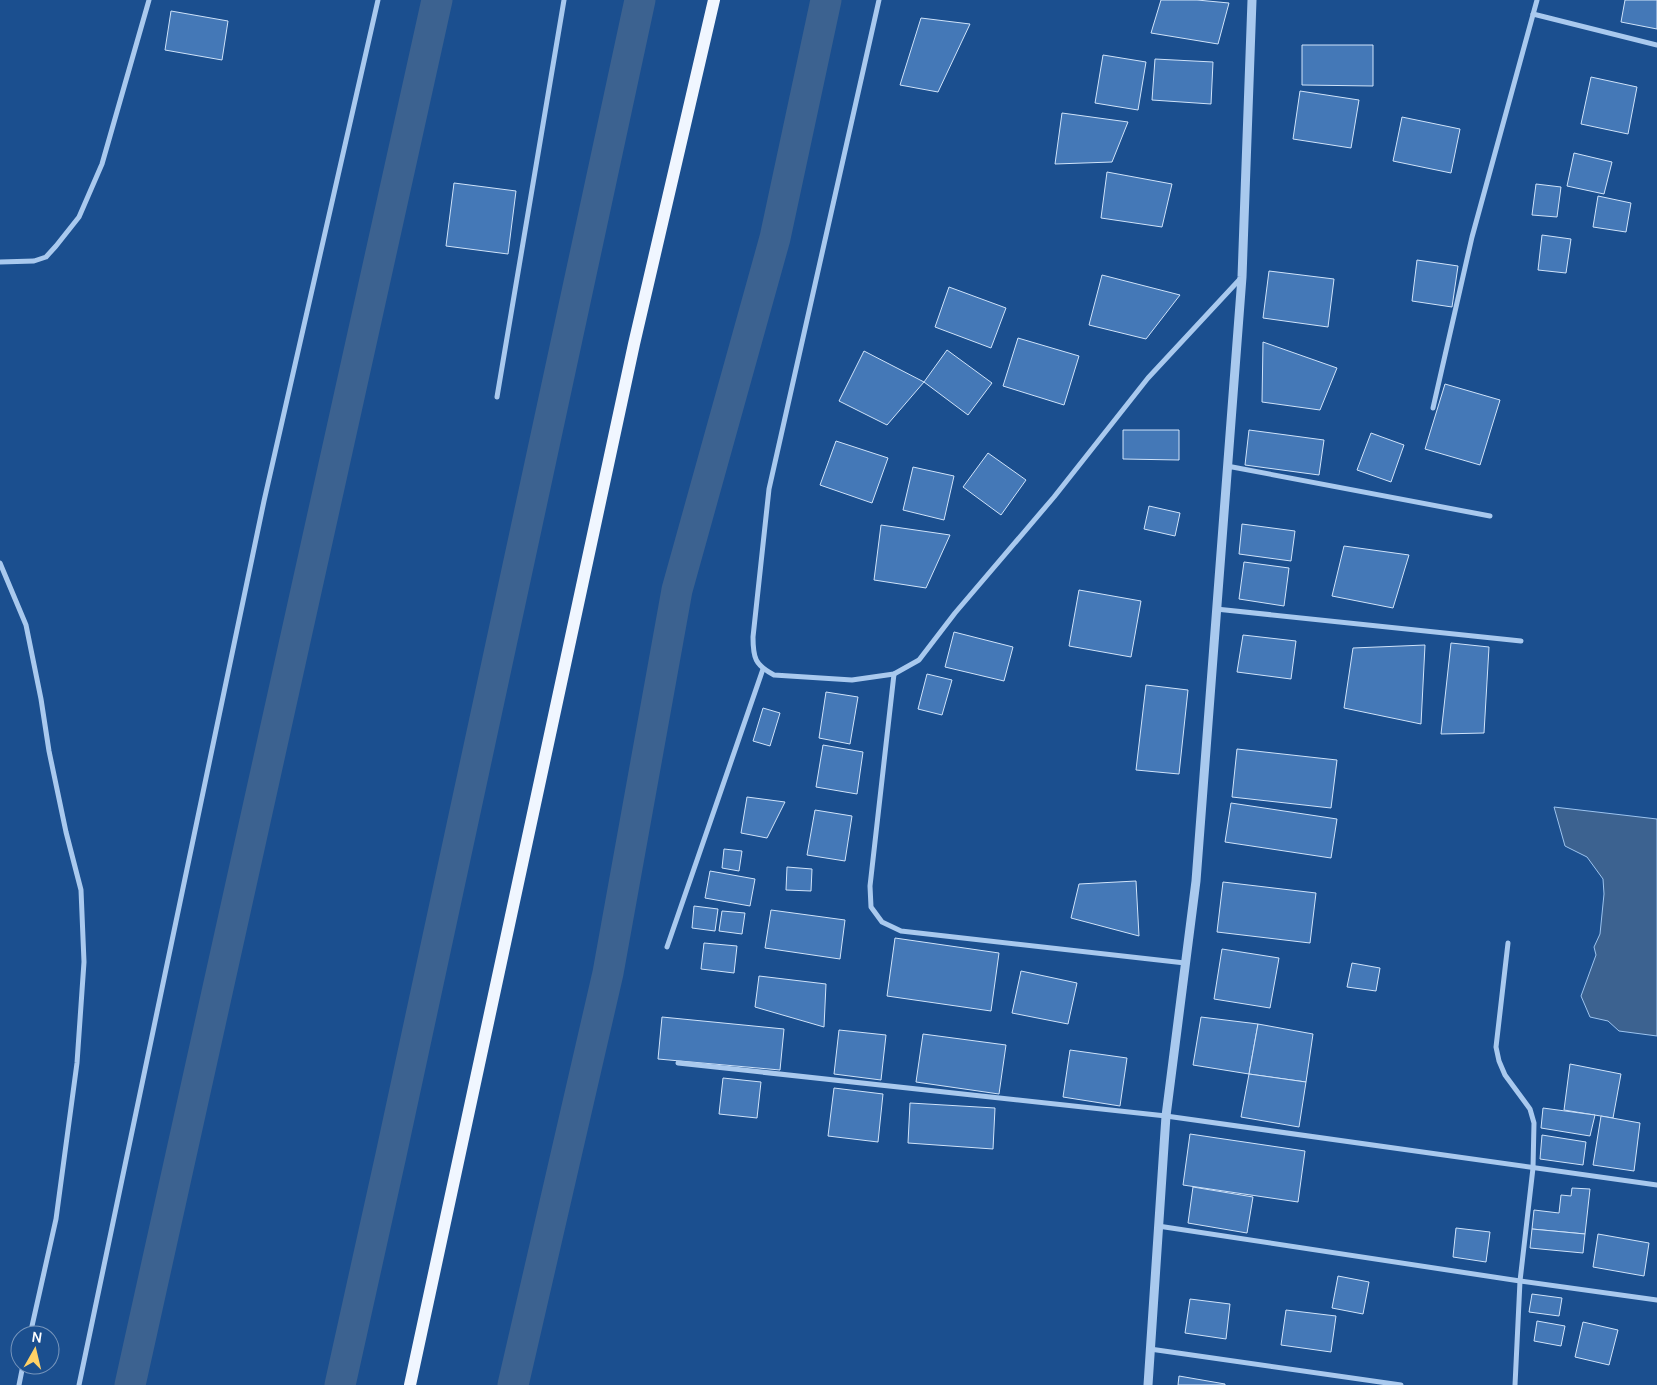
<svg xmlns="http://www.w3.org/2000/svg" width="1657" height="1385" viewBox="0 0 1657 1385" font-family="Manrope,sans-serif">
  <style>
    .water { fill: #3c6290; stroke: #9cc4f0 }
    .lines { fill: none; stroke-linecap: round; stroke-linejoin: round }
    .canal { stroke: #3c6290; stroke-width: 31 }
    .building { fill: #4478b7; stroke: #cfe3fa }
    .minor { stroke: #a9c9ee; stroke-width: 5 }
    .tertiary { stroke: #a9c9ee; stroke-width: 9 }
    .primary { stroke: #f0f6ff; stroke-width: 12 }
  </style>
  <rect width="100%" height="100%" fill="#1b4f8f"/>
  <path class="water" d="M1554 807 1657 819V1036L1619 1031 1608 1021 1590 1017 1581 996 1596 955 1594 947 1600 934 1604 894 1603 879 1587 857 1565 846Z"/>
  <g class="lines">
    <g class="canal">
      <path d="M130 1385 437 0"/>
      <path d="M340 1385 391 1155 640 0"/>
      <path d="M513 1385 608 973 677 590 775 238 826 0"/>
    </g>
  </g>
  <g class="building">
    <path d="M1161 0H1197L1229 3 1218 44 1151 33Z"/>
    <path d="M1625 0H1657V29L1621 22Z"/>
    <path d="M171 11 228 21 222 60 165 50Z"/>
    <path d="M921 18 970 24 938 92 900 85Z"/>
    <path d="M1302 45H1373V86L1302 85Z"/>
    <path d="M1103 55 1146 62 1138 110 1095 103Z"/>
    <path d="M1155 59 1213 62 1211 104 1152 100Z"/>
    <path d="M1591 77 1637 87 1628 134 1581 124Z"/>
    <path d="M1300 91 1359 100 1351 148 1293 139Z"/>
    <path d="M1062 113 1128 122 1112 162 1055 164Z"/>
    <path d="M1402 117 1460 129 1451 173 1393 161Z"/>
    <path d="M1574 153 1612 162 1604 194 1567 186Z"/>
    <path d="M1107 172 1172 184 1162 227 1101 218Z"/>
    <path d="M454 183 516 191 508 254 446 246Z"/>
    <path d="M1536 184 1561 187 1557 217 1532 215Z"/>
    <path d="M1598 196 1631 203 1626 232 1593 227Z"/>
    <path d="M1542 235 1571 239 1566 273 1538 270Z"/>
    <path d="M1417 260 1458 266 1452 307 1412 301Z"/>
    <path d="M1269 271 1334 279 1328 327 1263 318Z"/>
    <path d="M1102 275 1180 295 1146 339 1089 325Z"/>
    <path d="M949 287 1006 308 991 348 935 327Z"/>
    <path d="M1018 338 1079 356 1064 405 1003 386Z"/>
    <path d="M1263 342 1337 368 1320 410 1262 402Z"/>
    <path d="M947 350 992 383 968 415 924 382Z"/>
    <path d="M864 351 924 382 887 425 839 401Z"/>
    <path d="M1445 384 1500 400 1480 465 1425 449Z"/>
    <path d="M1123 430H1179V460L1123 459Z"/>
    <path d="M1249 430 1324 440 1319 475 1245 465Z"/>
    <path d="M1371 433 1404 445 1391 482 1357 470Z"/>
    <path d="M836 441 888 458 872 503 820 485Z"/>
    <path d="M988 453 1026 480 1001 515 963 487Z"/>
    <path d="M913 467 954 476 944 520 903 510Z"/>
    <path d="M1149 506 1180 513 1175 536 1144 529Z"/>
    <path d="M1242 524 1295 531 1291 561 1239 554Z"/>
    <path d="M881 525 950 535 926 588 874 580Z"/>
    <path d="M1344 546 1409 555 1393 608 1332 596Z"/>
    <path d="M1244 562 1289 568 1284 606 1239 599Z"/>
    <path d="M1079 590 1141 601 1131 657 1069 646Z"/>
    <path d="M954 632 1013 647 1004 681 945 667Z"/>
    <path d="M1243 635 1296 641 1291 679 1237 672Z"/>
    <path d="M1451 643 1489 647 1484 733 1441 734Z"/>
    <path d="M1425 645 1421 724 1344 708 1353 648Z"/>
    <path d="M927 674 952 680 942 715 918 709Z"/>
    <path d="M1146 685 1188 690 1179 774 1136 770Z"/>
    <path d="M826 692 858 697 850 744 819 738Z"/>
    <path d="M763 708 780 713 770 746 753 741Z"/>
    <path d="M823 745 863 752 857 794 816 787Z"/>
    <path d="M1237 749 1337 760 1331 808 1232 797Z"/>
    <path d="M747 797 785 802 767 838 741 833Z"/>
    <path d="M1231 803 1337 819 1331 858 1225 842Z"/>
    <path d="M815 810 852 816 845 861 807 855Z"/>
    <path d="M724 849 742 851 739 871 722 868Z"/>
    <path d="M787 867 812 869 811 891 786 890Z"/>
    <path d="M710 871 755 879 750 906 705 898Z"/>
    <path d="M1136 881 1139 936 1071 918 1079 884Z"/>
    <path d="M1223 882 1316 893 1310 943 1217 932Z"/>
    <path d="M694 906 718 909 715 931 692 928Z"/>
    <path d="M771 910 845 920 840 959 765 948Z"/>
    <path d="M722 911 745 913 742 934 719 931Z"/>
    <path d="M895 938 999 953 991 1011 887 996Z"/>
    <path d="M704 943 737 946 734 973 701 969Z"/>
    <path d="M1222 949 1279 958 1270 1008 1214 999Z"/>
    <path d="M1352 963 1380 968 1376 991 1347 987Z"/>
    <path d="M1021 971 1077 983 1068 1024 1012 1013Z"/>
    <path d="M759 976 826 984 824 1027 755 1007Z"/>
    <path d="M662 1017 784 1029 780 1070 658 1059Z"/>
    <path d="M1201 1017 1258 1024 1249 1074 1193 1065Z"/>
    <path d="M1258 1024 1313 1034 1306 1082 1249 1074Z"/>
    <path d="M839 1030 886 1035 881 1080 834 1074Z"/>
    <path d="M923 1034 1006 1045 999 1094 916 1082Z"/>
    <path d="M1070 1050 1127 1058 1120 1106 1063 1097Z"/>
    <path d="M1570 1064 1621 1074 1613 1118 1564 1110Z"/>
    <path d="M1249 1074 1306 1082 1299 1127 1241 1117Z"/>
    <path d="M723 1078 761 1082 757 1118 719 1114Z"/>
    <path d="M834 1088 883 1094 878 1142 828 1136Z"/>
    <path d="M910 1103 995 1108 993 1149 908 1143Z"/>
    <path d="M1543 1108 1595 1115 1590 1136 1541 1128Z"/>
    <path d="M1601 1116 1640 1123 1634 1171 1593 1165Z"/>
    <path d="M1190 1134 1305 1151 1298 1202 1183 1185Z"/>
    <path d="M1542 1135 1586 1142 1583 1165 1540 1159Z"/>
    <path d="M1193 1187 1253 1197 1247 1233 1188 1223Z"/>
    <path d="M1572 1188 1590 1189 1585 1234 1532 1229 1534 1210 1559 1213 1561 1195 1571 1196Z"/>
    <path d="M1456 1228 1490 1232 1486 1262 1453 1257Z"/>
    <path d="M1532 1229 1585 1234 1583 1253 1530 1248Z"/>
    <path d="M1598 1234 1649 1243 1644 1276 1593 1267Z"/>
    <path d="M1338 1276 1369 1282 1363 1314 1332 1308Z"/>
    <path d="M1532 1294 1562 1298 1559 1316 1529 1312Z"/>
    <path d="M1190 1299 1230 1304 1226 1339 1185 1333Z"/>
    <path d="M1286 1310 1336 1316 1331 1352 1281 1345Z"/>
    <path d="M1537 1321 1565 1326 1561 1346 1534 1341Z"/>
    <path d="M1583 1322 1618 1330 1609 1365 1575 1357Z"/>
    <path d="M1179 1376 1225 1384V1385H1178Z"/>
  </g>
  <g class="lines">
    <g class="minor">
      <path d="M879 0 769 489 753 637C753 658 755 665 774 675L852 680 894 674 919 660 955 613 1054 497 1148 378 1240 279"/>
      <path d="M1533 14 1657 45"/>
      <path d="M0 262 34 261 46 257 56 246 79 217 102 164 149 0"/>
      <path d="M497 397 564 0"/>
      <path d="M1433 408 1472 237 1537 0"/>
      <path d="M1227 466 1490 516"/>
      <path d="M0 563 26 625 41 699 49 751 66 832 81 890 84 962 77 1063 56 1219 30 1335"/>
      <path d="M1216 609 1521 641"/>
      <path d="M894 674 870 886 871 907 882 922 901 931 1185 963"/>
      <path d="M1508 943 1496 1047 1499 1061 1505 1075 1530 1109 1534 1123 1533 1168 1520 1281 1515 1385"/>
      <path d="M667 947 763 669"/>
      <path d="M678 1063 1166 1116 1657 1185"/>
      <path d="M1158 1226 1520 1281 1657 1300"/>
      <path d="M1150 1349 1401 1385"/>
      <path d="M19 1385 23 1365"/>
      <path d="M79 1385 264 501 378 0"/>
    </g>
    <path class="tertiary" d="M1148 1385 1166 1116 1196 881 1242 277 1252 0"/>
    <path class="primary" d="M410 1385 634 344 714 0"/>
  </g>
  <g transform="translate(35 1350) rotate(8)"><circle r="24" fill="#1b4f8f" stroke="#7695bc"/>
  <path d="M0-4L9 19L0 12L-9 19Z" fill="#ffd166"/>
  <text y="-8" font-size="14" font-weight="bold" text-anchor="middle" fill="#ffffff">N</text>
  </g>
</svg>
